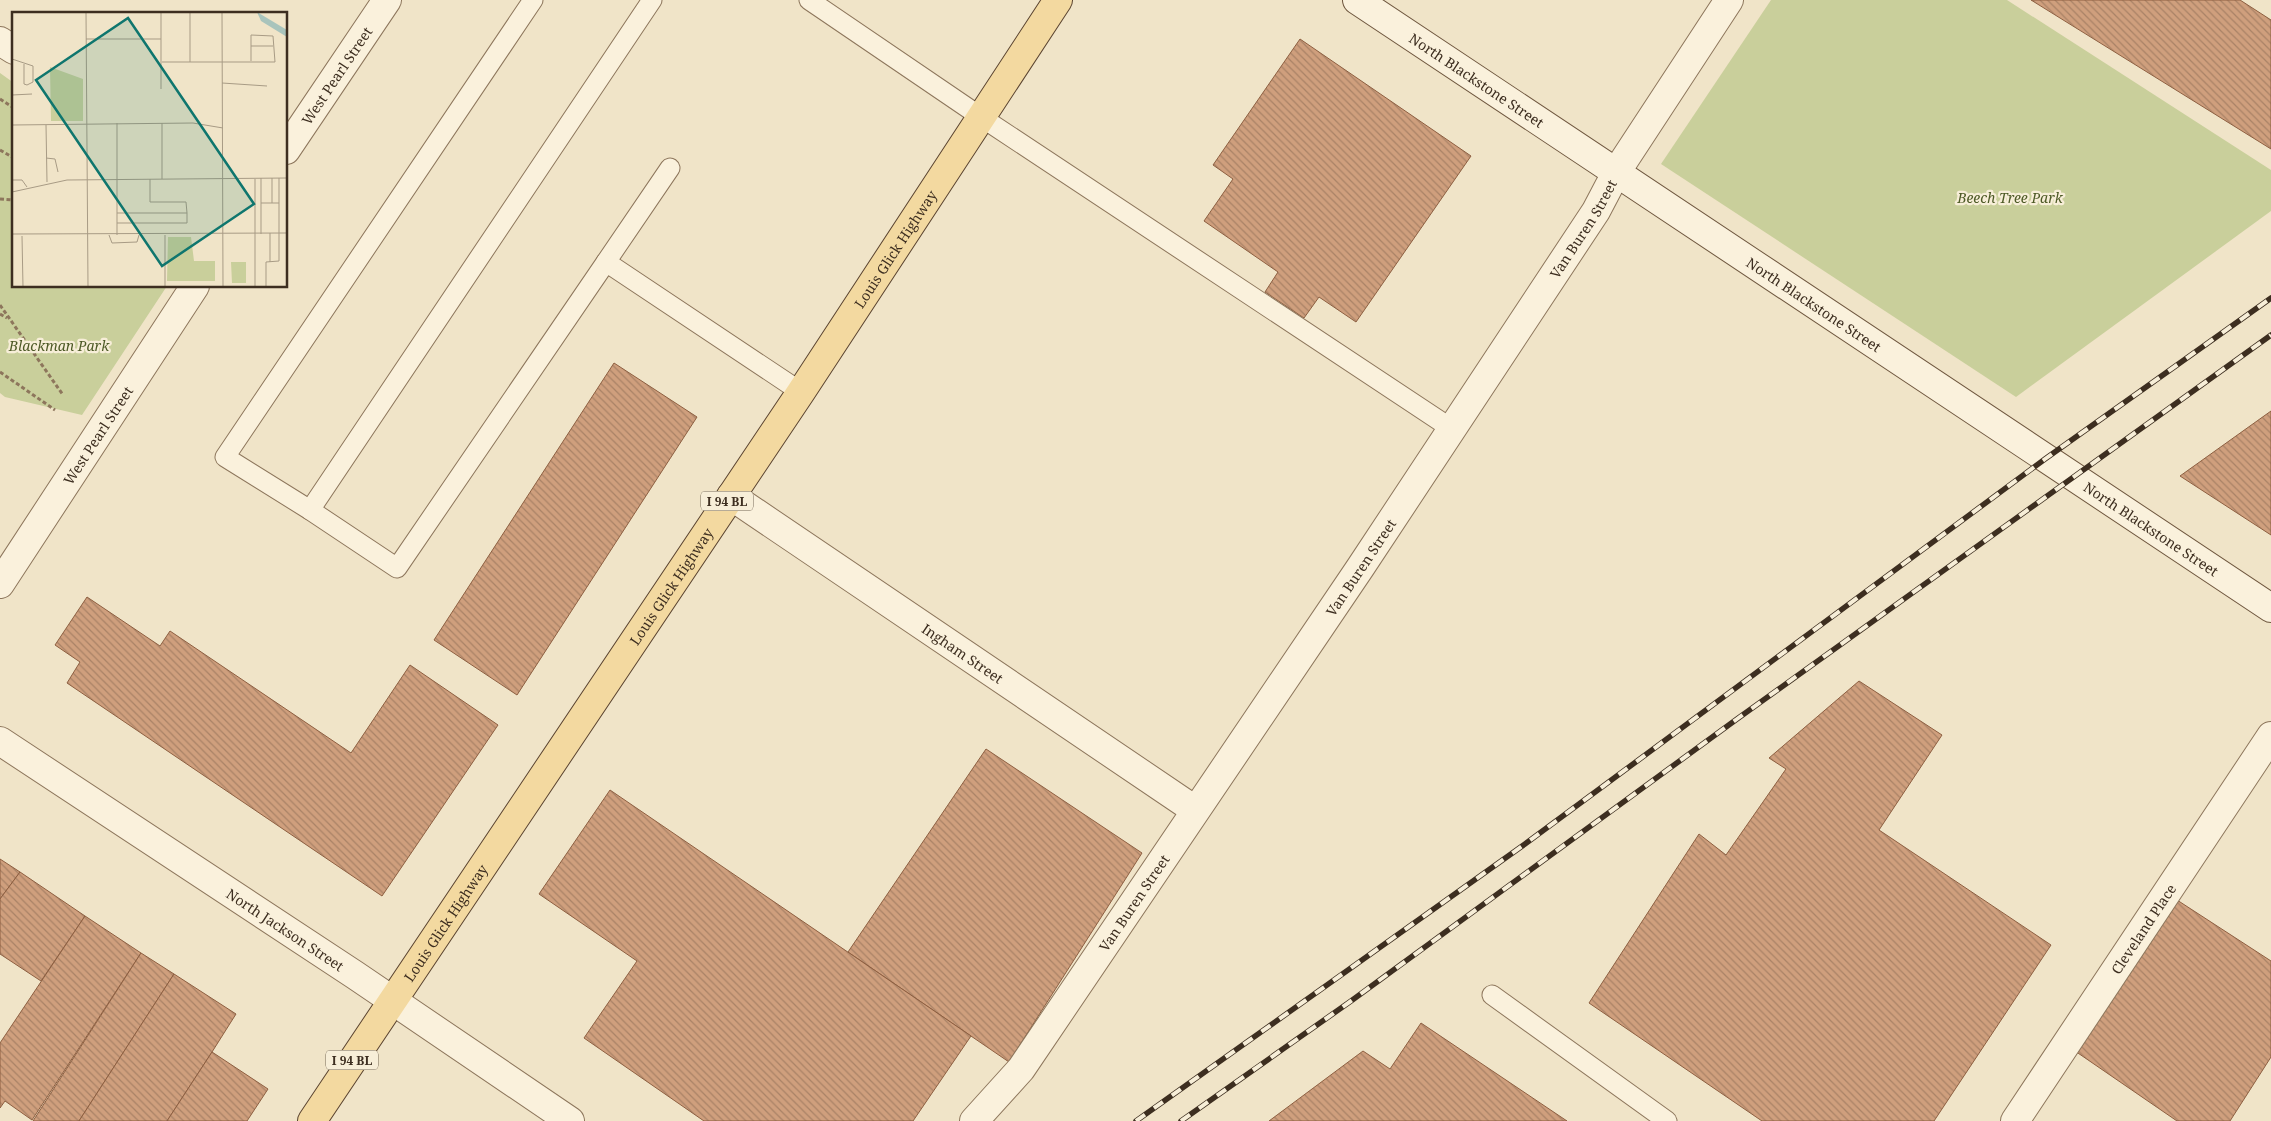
<svg xmlns="http://www.w3.org/2000/svg" width="2271" height="1121" viewBox="0 0 2271 1121" font-family="'Noto Serif',serif">
  <style>
    .park { fill: #c9cf9b }
    .building { fill: url(#building-back-hatch); stroke: #8d5f41 }
    .lines { fill: none; stroke-linecap: round; stroke-linejoin: round }
    .service-casing { stroke: #8d765c; stroke-width: 21 }
    .minor-casing { stroke: #8d765c; stroke-width: 30 }
    .secondary-casing { stroke: #6f573f; stroke-width: 30 }
    .primary-casing { stroke: #5b4430; stroke-width: 30 }
    .path { stroke: #8d765c; stroke-width: 3; stroke-dasharray: 4 2.5; stroke-linecap: butt }
    .service { stroke: #faf1dc; stroke-width: 19 }
    .minor { stroke: #faf1dc; stroke-width: 28 }
    .secondary { stroke: #faf1dc; stroke-width: 28 }
    .primary { stroke: #f3d9a0; stroke-width: 28 }
    .rail-casing { stroke: #3d2e20; stroke-width: 5.5 }
    .rail { stroke: #f7eed8; stroke-width: 4; stroke-dasharray: 11; stroke-linecap: butt }
    .labels { text-anchor: middle; dominant-baseline: central; stroke-width: 4.5; stroke-linejoin: round; paint-order: stroke }
    .shield { fill: #f7eed8; stroke: #756857; stroke-width: 1 }
    .shield-label { font-size: 12px; font-weight: bold; fill: #3d2e20 }
    .street-label { font-size: 14px; fill: #3d2e20; stroke: #f7eed8 }
    .park-label { font-size: 14px; font-style: italic; fill: #4d5a26; stroke: #f7eed8 }
    .inset-road { fill: none; stroke: #a89b85; stroke-width: 1 }
    .view { fill: #0f766e; fill-opacity: 0.15; stroke: #0f766e; stroke-width: 2.5 }
    .inset-edge { fill: none; stroke: #3d2e20; stroke-width: 2.5 }
  </style>
  <defs>
    <pattern id="building-back-hatch" width="6" height="6" patternUnits="userSpaceOnUse" patternTransform="scale(1.25)"><rect width="6" height="6" fill="#cf9f7d"/><path d="M-1 5l2 2M0 0l6 6M5-1l2 2" fill="none" stroke="#a98266"/></pattern>
  </defs>
  <rect width="100%" height="100%" fill="#f0e4c8"/>
  <g class="park">
    <path d="M1771 0H2007L2271 170V211L2016 397 1661 164Z"/>
    <path d="M0 73 14 83V286H167L82 415 5 397 0 393Z"/>
  </g>
  <g class="building">
    <path d="M2031 0H2240L2271 20V149Z"/>
    <path d="M1300 39 1471 156 1356 322 1319 297 1304 318 1265 292 1278 272 1204 221 1233 179 1213 165Z"/>
    <path d="M614 363 697 417 517 695 434 640Z"/>
    <path d="M2271 411V535L2180 476Z"/>
    <path d="M87 597 160 646 170 631 351 753 410 665 498 725 382 896 67 683 80 662 55 645Z"/>
    <path d="M1859 681 1942 735 1879 830 2051 945 1934 1121H1762L1589 1003 1699 834 1726 855 1786 769 1769 758Z"/>
    <path d="M986 749 1142 853 1009 1062 848 952Z"/>
    <path d="M610 790 971 1036 913 1121H704L584 1038 637 961 539 894Z"/>
    <path d="M0 859 20 872 0 899Z"/>
    <path d="M20 872 85 916 41 981 0 954V899Z"/>
    <path d="M2177 900 2271 961V1057L2230 1121H2177L2075 1051Z"/>
    <path d="M85 916 141 953 32 1120 5 1101 0 1108V1043Z"/>
    <path d="M141 953 174 974 79 1121H33Z"/>
    <path d="M174 974 236 1014 212 1052 167 1121H79Z"/>
    <path d="M1421 1023 1567 1121H1269L1363 1051 1390 1069Z"/>
    <path d="M212 1052 268 1089 247 1121H167Z"/>
  </g>
  <g class="lines">
    <defs>
      <g id="service">
        <path d="M652 0 310 510 397 568 606 262 801 392"/>
        <path d="M809 0 981 117 1452 429"/>
        <path d="M606 262 670 168"/>
        <path d="M310 510 225 457 533 0"/>
        <path d="M1492 995 1667 1121"/>
      </g>
      <g id="minor">
        <path d="M0 41 14 50"/>
        <path id="s1" d="M286 150 387 0"/>
        <path id="s2" d="M731 496 1195 810"/>
        <path id="s3" d="M0 584 195 286"/>
        <path id="s4" d="M0 741 355 975 570 1121"/>
        <path id="s5" d="M974 1121 1021 1069 1360 568 1596 211 1617 171 1729 0"/>
        <path id="s6" d="M2015 1121 2271 736"/>
      </g>
      <g id="secondary">
        <path id="s7" d="M1357 0 2271 608"/>
      </g>
      <g id="primary">
        <path id="s8" d="M312 1121 801 392 1058 0"/>
      </g>
    </defs>
    <use href="#service" class="service-casing"/>
    <use href="#minor" class="minor-casing"/>
    <use href="#secondary" class="secondary-casing"/>
    <use href="#primary" class="primary-casing"/>
    <g class="path">
      <path d="M0 99 14 108"/>
      <path d="M0 150 14 158"/>
      <path d="M0 199 14 200"/>
      <path d="M0 305 63 395"/>
      <path d="M0 314 7 318"/>
      <path d="M0 372 55 410"/>
    </g>
    <use href="#service" class="service"/>
    <use href="#minor" class="minor"/>
    <use href="#secondary" class="secondary"/>
    <use href="#primary" class="primary"/>
    <defs>
      <g id="rail">
        <path d="M1136 1121 1525 844 2045 459 2271 298"/>
        <path d="M1181 1121 1351 1001 1737 719 2271 335"/>
      </g>
    </defs>
    <use href="#rail" class="rail-casing"/>
    <use href="#rail" class="rail"/>
  </g>
  <g class="labels">
    <g class="shield">
      <rect x="701" y="491.5" width="52" height="19" rx="4"/>
      <rect x="326" y="1050.5" width="52" height="19" rx="4"/>
    </g>
    <g class="shield-label">
      <text x="727" y="501">I 94 BL</text>
      <text x="352" y="1060">I 94 BL</text>
    </g>
    <g class="street-label">
      <text stroke="none"><textPath href="#s1" startOffset="90">West Pearl Street</textPath></text>
      <text stroke="none"><textPath href="#s7" startOffset="144">North Blackstone Street</textPath></text>
      <text stroke="none"><textPath href="#s5" startOffset="1081">Van Buren Street</textPath></text>
      <text stroke="none"><textPath href="#s8" startOffset="1049">Louis Glick Highway</textPath></text>
      <text stroke="none"><textPath href="#s7" startOffset="549">North Blackstone Street</textPath></text>
      <text stroke="none"><textPath href="#s3" startOffset="178">West Pearl Street</textPath></text>
      <text stroke="none"><textPath href="#s7" startOffset="954">North Blackstone Street</textPath></text>
      <text stroke="none"><textPath href="#s5" startOffset="676">Van Buren Street</textPath></text>
      <text stroke="none"><textPath href="#s8" startOffset="644">Louis Glick Highway</textPath></text>
      <text stroke="none"><textPath href="#s2" startOffset="280">Ingham Street</textPath></text>
      <text stroke="none"><textPath href="#s5" startOffset="271">Van Buren Street</textPath></text>
      <text stroke="none"><textPath href="#s8" startOffset="239">Louis Glick Highway</textPath></text>
      <text stroke="none"><textPath href="#s4" startOffset="342">North Jackson Street</textPath></text>
      <text stroke="none"><textPath href="#s6" startOffset="231">Cleveland Place</textPath></text>
    </g>
    <g class="park-label">
      <text x="2010" y="197">Beech Tree Park</text>
      <text x="59" y="345">Blackman Park</text>
    </g>
  </g>
  <g transform="translate(12 12)">
    <rect width="275" height="275" fill="#f0e4c8"/>
    <path d="M38 55 71 67V109H39ZM156 225H179L182 249H203V269H155ZM219 250H234V271H220Z" fill="#c9cf9b"/>
    <path d="M245 0 275 18V25L249 9Z" fill="#a9c4bc"/>
    <path class="inset-road" d="M74 0 76 275M178 0V50M210 0 211 275M74 27H149M239 34H261M0 47 21 54V70L15 73 12 72V52M150 50H263L261 24 239 23V49M210 71 255 74M149 77V0M0 83 20 82M105 111V201M0 113 181 111 211 116M34 113 35 170M34 146 43 147 46 160M249 166V191H267M260 166V191M150 167V111M243 167V275M0 168H10L15 175M0 180 55 168 275 166M249 191V222M105 211H175V201M258 221V250M0 222 275 221M97 223 100 231 125 230 127 223M105 223V201H175L174 190H138V167M10 224 11 275M153 275V223M254 275V250L267 249V166"/>
    <path class="view" d="M116 6 242 192 150 254 24 68Z"/>
    <rect width="275" height="275" class="inset-edge"/>
  </g>
</svg>
